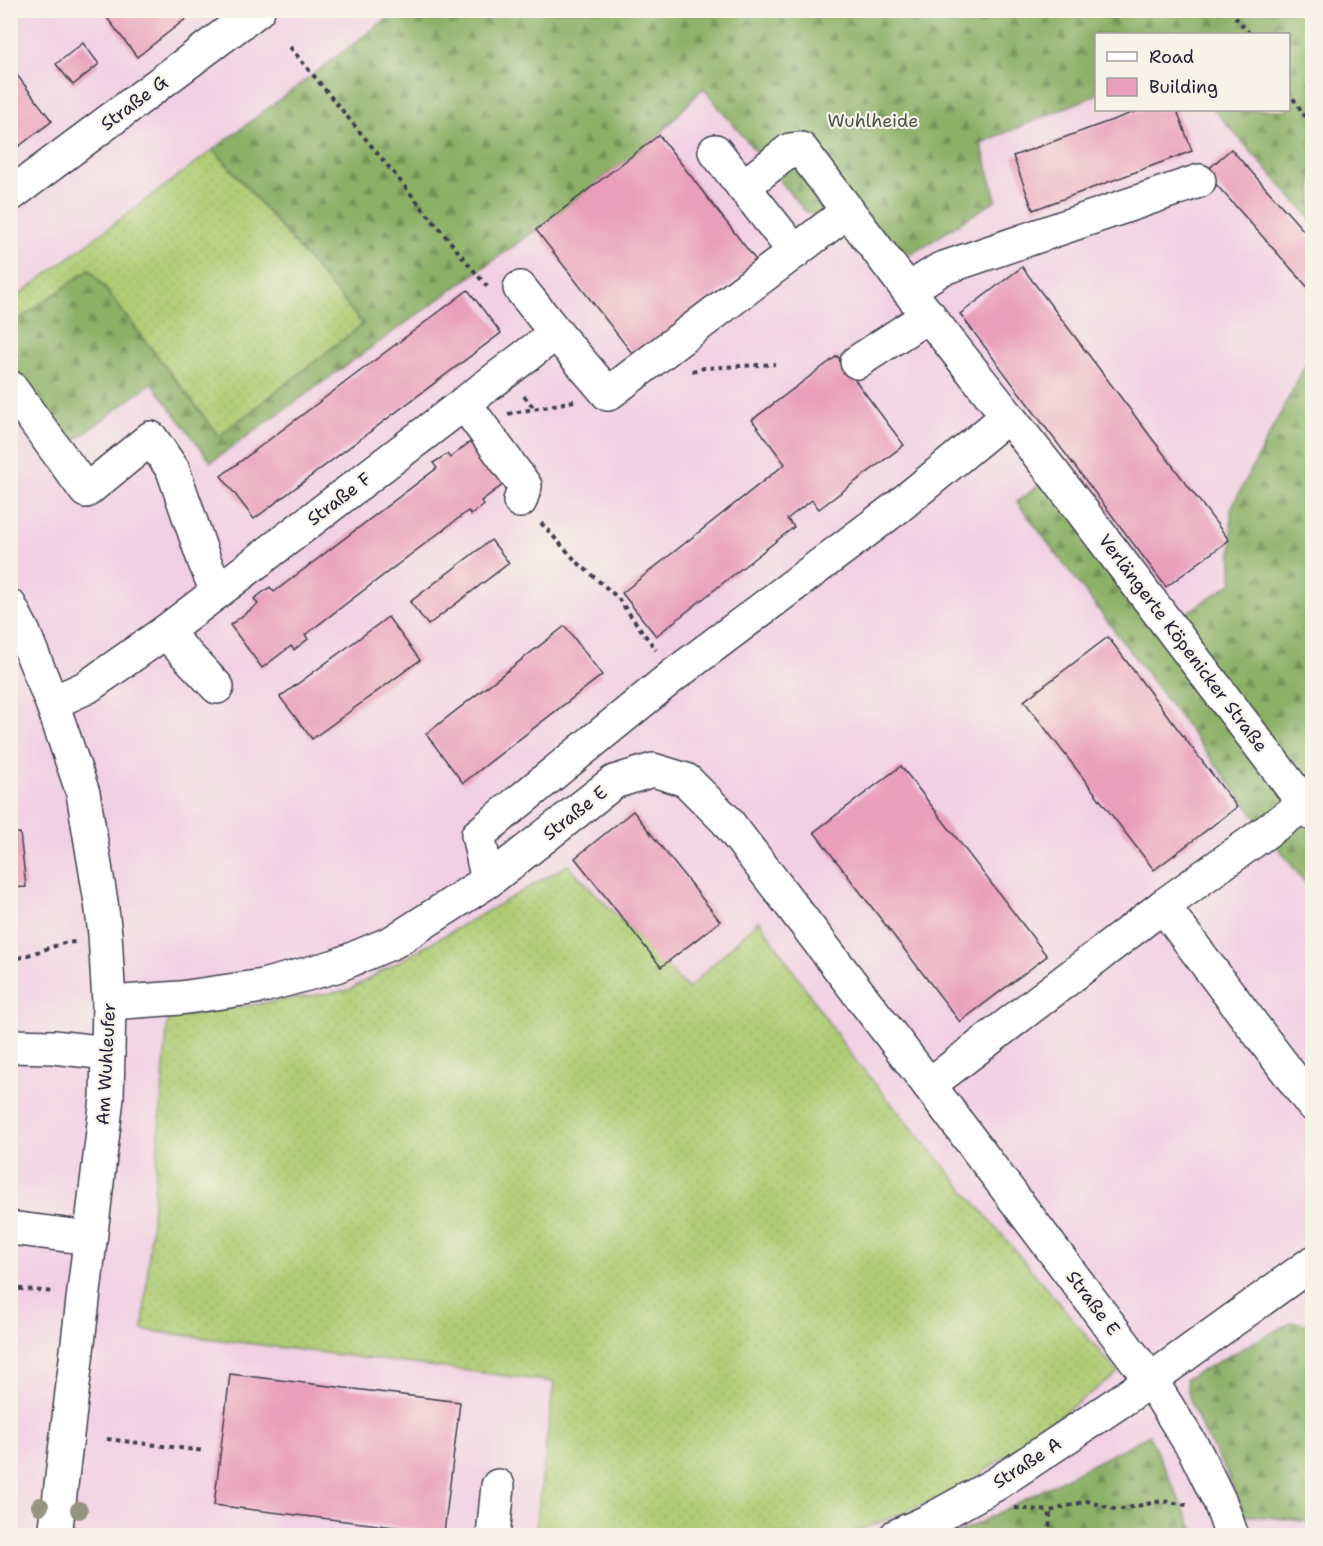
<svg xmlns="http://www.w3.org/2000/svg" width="1323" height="1546" viewBox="0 0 1323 1546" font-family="'Shantell Sans',sans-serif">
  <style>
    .built { fill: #f1d0e3 }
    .grass { fill: url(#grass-dots); stroke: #687758; stroke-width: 1.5 }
    .forest { fill: url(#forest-firs); stroke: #566950; stroke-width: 1.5 }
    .building { fill: #e99eb9 }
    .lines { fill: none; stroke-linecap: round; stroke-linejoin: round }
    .minor-casing { stroke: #403e4f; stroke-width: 36 }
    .path { stroke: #403e4f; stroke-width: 4; stroke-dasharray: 4.5 4.5; stroke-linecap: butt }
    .minor { stroke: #fff; stroke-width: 33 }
    .tree { fill: #94947f }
    .labels { text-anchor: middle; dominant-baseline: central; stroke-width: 4.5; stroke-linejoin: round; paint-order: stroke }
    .street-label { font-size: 18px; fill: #22223b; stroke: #f7f3e8 }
    .park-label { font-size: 18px; fill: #4c554c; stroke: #f7f3e8 }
  </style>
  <defs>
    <pattern id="grass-dots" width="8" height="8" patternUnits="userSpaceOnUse" patternTransform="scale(1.5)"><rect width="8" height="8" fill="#afcc74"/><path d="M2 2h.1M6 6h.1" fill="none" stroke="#96af65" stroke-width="1.8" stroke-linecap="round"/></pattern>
    <pattern id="forest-firs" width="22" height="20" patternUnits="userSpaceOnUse" patternTransform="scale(1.5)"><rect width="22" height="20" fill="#8bb066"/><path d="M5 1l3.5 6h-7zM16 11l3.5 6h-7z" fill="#718f55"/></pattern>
  </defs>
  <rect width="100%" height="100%" fill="#f7f3e8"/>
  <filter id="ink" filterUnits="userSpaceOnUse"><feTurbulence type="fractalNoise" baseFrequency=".0167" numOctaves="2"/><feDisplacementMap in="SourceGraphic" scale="12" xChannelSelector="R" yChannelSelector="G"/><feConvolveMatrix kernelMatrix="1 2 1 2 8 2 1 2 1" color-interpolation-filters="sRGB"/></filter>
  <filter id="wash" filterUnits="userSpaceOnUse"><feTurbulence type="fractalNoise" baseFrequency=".008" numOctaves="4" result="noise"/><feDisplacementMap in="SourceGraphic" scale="24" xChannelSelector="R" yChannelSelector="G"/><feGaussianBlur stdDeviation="1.35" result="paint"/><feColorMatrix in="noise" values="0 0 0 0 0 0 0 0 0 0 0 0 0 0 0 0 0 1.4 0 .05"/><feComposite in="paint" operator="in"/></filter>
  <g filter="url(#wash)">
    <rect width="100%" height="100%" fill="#ede0be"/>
    <path class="built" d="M10 11H641L981 143 1096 95V110H1214L1312 220V352L1231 509 1232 583 1182 616 1017 502 1312 892V1535H11Z"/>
    <g class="grass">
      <path d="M214 149 363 324 219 436 90 269 12 325 11 322V301Z"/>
      <path d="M568 865 688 989 759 920 850 1054 1118 1373 956 1492 847 1535 535 1536 554 1382 143 1330 168 1018 349 990Z"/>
    </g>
    <g class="forest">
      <path d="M397 11H1312V220L1214 110H1288V34H1096V95L981 143 996 200 912 254 805 211 703 88 659 135 536 230 211 462 152 383 58 453 11 387 10 326 90 269 219 436 363 324 214 149Z"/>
      <path d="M1312 352V892L1017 502 1068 463 1182 616 1232 583 1231 509Z"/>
      <path d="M1292 1322 1312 1325V1522L1245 1515C1236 1492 1225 1470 1213 1448 1201 1426 1188 1404 1186 1379Z"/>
      <path d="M1149 1435 1196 1535H955L975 1525Z"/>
    </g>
    <g id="blocks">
      <g class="building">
        <path d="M101 10H197L137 57Z"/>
        <path d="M83 43 99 64 73 85 56 64Z"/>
        <path d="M10 66 52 121 10 153Z"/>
        <path d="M1140 110H1177L1192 151 1033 210 1013 156Z"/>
        <path d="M659 135 758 263 635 357 536 230Z"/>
        <path d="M1231 149 1312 240V292L1205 172Z"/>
        <path d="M1022 267 1229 540 1166 587 960 314Z"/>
        <path d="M468 290 501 333 254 519 221 476Z"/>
        <path d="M837 356 904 445 819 509 812 500 787 519 794 527 656 636 622 593 785 464 752 420Z"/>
        <path d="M475 438 508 481 481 501 484 505 471 515 468 511 305 635 308 639 294 650 291 646 262 668 230 625 258 604 254 599 270 587 274 592 437 468 433 463 447 454 450 458Z"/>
        <path d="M491 540 509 563 428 625 410 602Z"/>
        <path d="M388 617 420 660 312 739 280 697Z"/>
        <path d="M565 626 602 675 463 783 426 734Z"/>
        <path d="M1108 637 1237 807 1154 870 1024 701Z"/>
        <path d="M901 766 1047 956 960 1022 814 832Z"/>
        <path d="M633 811 720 921 661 967 575 858Z"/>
        <path d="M20 833 26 887 10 888V834Z"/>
        <path d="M230 1374 460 1402 444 1533 214 1505Z"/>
      </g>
    </g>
  </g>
  <g filter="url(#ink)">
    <use href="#blocks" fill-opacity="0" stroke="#403e4f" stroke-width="1.5"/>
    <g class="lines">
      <defs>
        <g id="minor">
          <path d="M715 151 795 252"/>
          <path d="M743 187 790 150 801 149 908 290 1053 473 1312 814"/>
          <path d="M10 195 258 10"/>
          <path d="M520 288 556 333"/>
          <path d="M908 290 941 269 1199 181"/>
          <path d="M857 362 929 315"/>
          <path d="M10 387 86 491 151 438 173 470 204 560 217 592"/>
          <path d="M464 403 525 486 520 501"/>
          <path d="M10 606 23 631 52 703 83 793 101 902 105 934 109 1003 107 1098 55 1536"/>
          <path d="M165 632 217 687"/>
          <path d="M52 703 87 687 165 632 556 333 608 394 848 211"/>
          <path d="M488 881 478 835 674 675 899 506 1008 416"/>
          <path d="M1163 906 1312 1104"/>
          <path d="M109 1003 180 998 263 986 336 966 393 942 488 881 614 782 653 770 686 780 726 820 929 1085 1150 1379 1195 1451 1220 1502 1232 1536"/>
          <path d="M10 1046 53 1047 108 1053"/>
          <path d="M929 1085 1163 906 1305 804"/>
          <path d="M10 1228 90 1238"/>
          <path d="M493 1536 498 1486"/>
          <path d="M896 1536 927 1522 996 1484 1128 1396 1312 1263"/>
        </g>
      </defs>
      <use href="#minor" class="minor-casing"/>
      <g class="path">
        <path d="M1229 10 1250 34"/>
        <path d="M290 47 489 289"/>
        <path d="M1288 91 1312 126"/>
        <path d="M692 371 704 368 775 364"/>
        <path d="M524 396 534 408"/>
        <path d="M508 414 574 401"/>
        <path d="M541 523 577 562 617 597 656 650"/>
        <path d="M10 961 64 943 75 942"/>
        <path d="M10 1288 55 1292"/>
        <path d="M107 1439 204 1451"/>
        <path d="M1015 1508 1050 1511 1087 1501 1117 1510 1162 1501 1187 1505"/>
        <path d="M1049 1536 1050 1511"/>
      </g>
      <use href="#minor" class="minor"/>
    </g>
    <g class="tree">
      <circle cx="40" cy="1506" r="9"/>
      <circle cx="79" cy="1510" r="9"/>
    </g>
  </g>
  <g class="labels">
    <g class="street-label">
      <text transform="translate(134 103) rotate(-37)">Straße G</text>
      <text transform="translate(339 499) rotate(-37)">Straße F</text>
      <text transform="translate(1183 643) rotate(53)">Verlängerte Köpenicker Straße</text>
      <text transform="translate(575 813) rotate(-38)">Straße E</text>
      <text transform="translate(106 1064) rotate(-87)">Am Wuhleufer</text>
      <text transform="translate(1093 1303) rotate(53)">Straße E</text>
      <text transform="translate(1027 1463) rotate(-33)">Straße A</text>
    </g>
    <g class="park-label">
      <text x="873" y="121">Wuhlheide</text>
    </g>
  </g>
  <rect width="1323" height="1546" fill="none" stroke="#f7f3e8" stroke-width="36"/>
  <rect x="1095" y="33" width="195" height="78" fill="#f7f3e8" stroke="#a29fa3" stroke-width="1.5"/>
  <rect x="1107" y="52" width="30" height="9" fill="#ffffff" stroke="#a29fa3" stroke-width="1.5"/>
  <text x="1149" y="63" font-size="18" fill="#22223b">Road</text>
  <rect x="1107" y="78" width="30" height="18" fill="#e99eb9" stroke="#a29fa3" stroke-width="1.5"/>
  <text x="1149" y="93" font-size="18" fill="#22223b">Building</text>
</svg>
